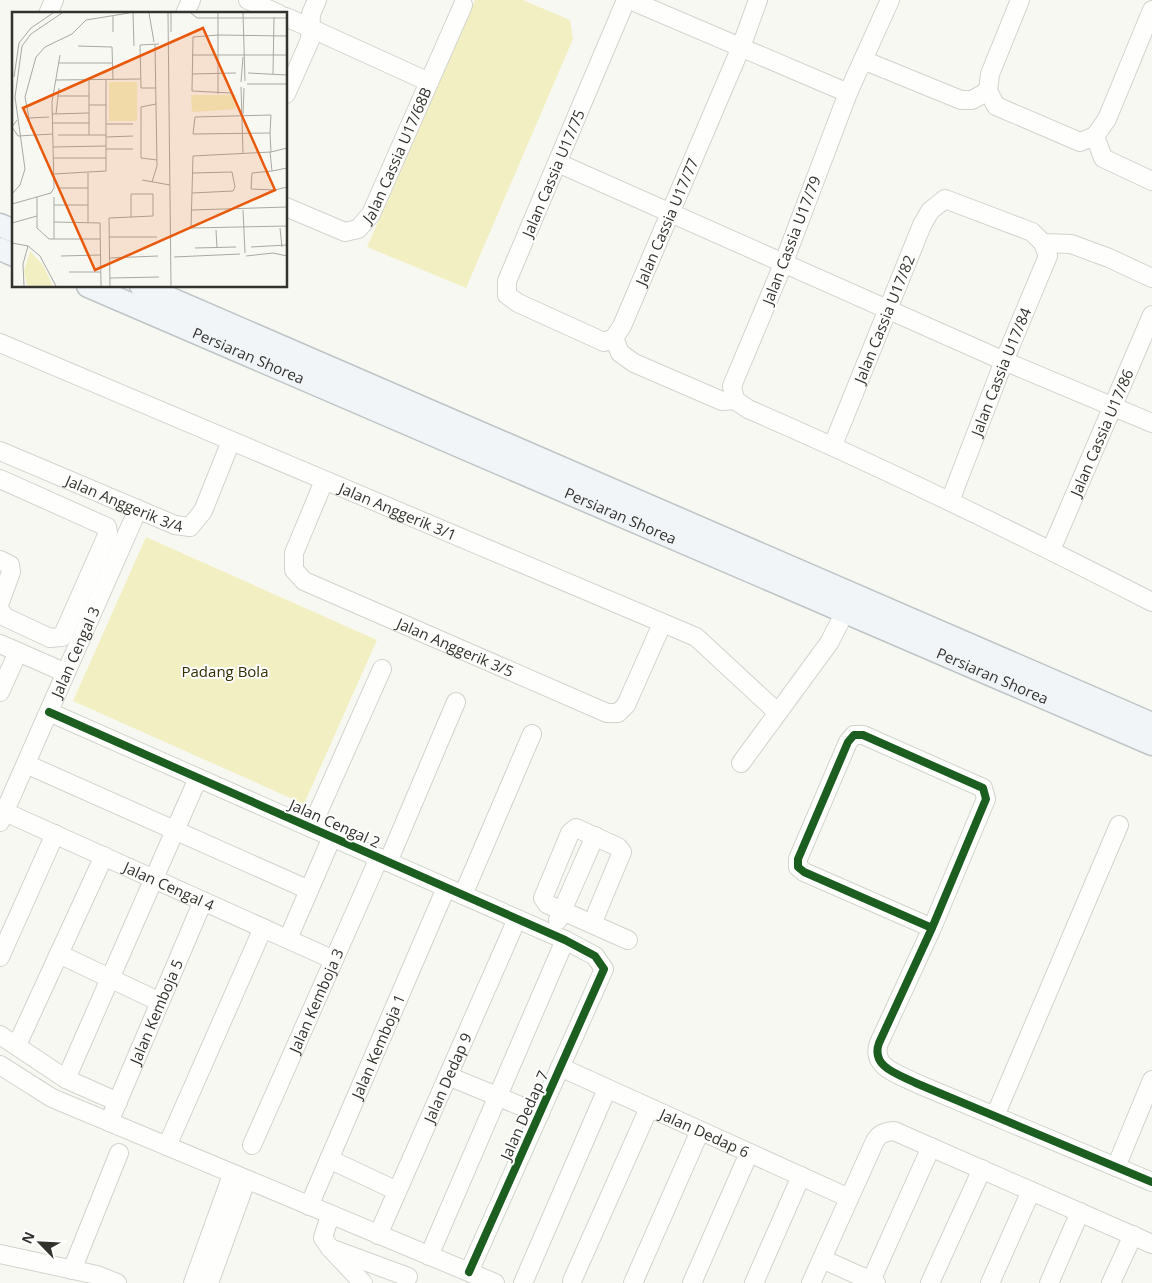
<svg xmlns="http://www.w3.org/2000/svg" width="1152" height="1283" viewBox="0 0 1152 1283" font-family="'Open Sans',sans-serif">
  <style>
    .green { fill: #f2f0c3 }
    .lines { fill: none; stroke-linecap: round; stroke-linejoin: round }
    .minor-casing { stroke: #d3d3ce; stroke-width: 20 }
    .major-casing { stroke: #bdc5c6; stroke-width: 25 }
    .minor { stroke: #fefefd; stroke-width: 18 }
    .major { stroke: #f1f5f7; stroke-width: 22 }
    .cycleway-casing { stroke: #fff; stroke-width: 11 }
    .cycleway { stroke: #1b5e20; stroke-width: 8 }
    .labels { text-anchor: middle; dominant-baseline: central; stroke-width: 4; stroke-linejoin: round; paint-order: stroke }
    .street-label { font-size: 15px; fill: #33332e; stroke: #fff }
    .park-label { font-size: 15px; fill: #312e00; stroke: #fff }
    .inset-road { fill: none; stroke: #a9a9a4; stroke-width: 1 }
    .view { fill: #e8590c; fill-opacity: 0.15; stroke: #e8590c; stroke-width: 2.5 }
    .inset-edge { fill: none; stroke: #33332e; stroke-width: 2.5 }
  </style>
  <rect width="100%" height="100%" fill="#f8f8f2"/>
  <g class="green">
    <path d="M475 0H523L570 20 573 39 466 288 367 247Z"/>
    <path d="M146 537 377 640 304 804 73 701Z"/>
  </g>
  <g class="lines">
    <defs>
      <g id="minor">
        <path d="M248 0 279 14"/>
        <path id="s1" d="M626 0 507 281V295L518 303 604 342 614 338 622 326 741 47 758 0"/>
        <path d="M630 0 848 93"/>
        <path d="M890 0 848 93 784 262 732 386 735 400 748 409C885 468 1019 534 1152 602"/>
        <path d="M1020 0 990 74 988 91 996 106 1080 142 1095 136 1107 119 1152 10"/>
        <path d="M48 14 54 0"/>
        <path d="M185 14 191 0"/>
        <path d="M286 17 429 82"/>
        <path d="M863 60 961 100H972L988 91"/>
        <path d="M286 94 310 40 311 14 317 0"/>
        <path d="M1095 136 1103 158 1152 181"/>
        <path d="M558 163 1004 361 1152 423"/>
        <path id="s2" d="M286 207 345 232 358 229 371 214 463 5"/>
        <path d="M614 338 620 353 634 363 722 401 735 400"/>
        <path id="s3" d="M0 343 696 637 777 712"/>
        <path id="s4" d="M833 445 922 225 930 211 945 199 1032 232 1043 243 1071 244 1109 258 1152 278"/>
        <path id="s5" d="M0 451 175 525 190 527 203 511 231 441"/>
        <path d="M0 479 107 527 108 533 62 637 50 638 5 617 0 610"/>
        <path id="s6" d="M324 481 294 553V570L304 581 607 713H618L626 705 662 624"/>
        <path id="s7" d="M950 501 1004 361 1048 256 1043 243"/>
        <path id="s8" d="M1051 550 1152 315"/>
        <path d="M0 560 10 565 11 572 0 602"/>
        <path d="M0 644 66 673"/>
        <path d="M0 692 18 652"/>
        <path d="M49 712 565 940 595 956 604 969 469 1272"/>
        <path d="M741 763 829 643 845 612"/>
        <path d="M26 764 309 890"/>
        <path id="s9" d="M5 812 334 960"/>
        <path id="s10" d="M0 822 138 509"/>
        <path d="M311 828 382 669"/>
        <path d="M388 862 456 702"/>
        <path d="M463 895 532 734"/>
        <path d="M558 920 595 836"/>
        <path d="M592 924 622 852 618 847 576 828 570 833 543 898 547 904 628 940"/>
        <path d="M932 928 804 872 798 867V859L848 742 854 735H863L983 788 986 799 932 928 879 1043C870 1068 901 1075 918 1084L1152 1182"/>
        <path d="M288 939 332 837"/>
        <path d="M59 954 160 1002"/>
        <path d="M0 957 55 834"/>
        <path d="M0 1035 66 1079 118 1102"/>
        <path d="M17 1045 104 856"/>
        <path d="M0 1065 52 1098 495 1283"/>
        <path id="s11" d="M560 1067 849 1198"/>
        <path d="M448 1076 540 1114"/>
        <path d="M66 1079 198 778"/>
        <path d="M995 1116 1119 825"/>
        <path id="s12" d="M109 1122 203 901"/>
        <path id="s13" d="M252 1145 379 858"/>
        <path d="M167 1146 263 928"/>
        <path d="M329 1159 397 1191"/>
        <path d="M1116 1167 1152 1080"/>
        <path id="s14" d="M309 1206 446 888"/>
        <path d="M330 1215 323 1238 330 1248 363 1283"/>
        <path id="s15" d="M378 1235 517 919"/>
        <path d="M335 1250 408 1277"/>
        <path d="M0 1254 97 1275 117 1283"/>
        <path d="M429 1256 565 940"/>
        <path d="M822 1259 876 1283"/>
        <path d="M72 1270 119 1153"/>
        <path d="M572 1281 649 1108"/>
        <path d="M193 1283 232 1175"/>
        <path d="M209 1283 246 1181"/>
        <path d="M523 1283 607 1089"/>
        <path d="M633 1283 700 1131"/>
        <path d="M692 1283 749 1153"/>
        <path d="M754 1283 801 1176"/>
        <path d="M811 1283 875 1141C880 1133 885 1132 894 1131L1152 1244"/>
        <path d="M870 1283 931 1147"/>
        <path d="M930 1283 982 1169"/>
        <path d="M990 1283 1031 1191"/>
        <path d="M1049 1283 1080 1212"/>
        <path d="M1111 1283 1133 1235"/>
      </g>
      <g id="major">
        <path d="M0 225 14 231"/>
        <path d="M0 249 14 255"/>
        <path id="s16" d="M88 286 1152 744"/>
        <path d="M141 286 1152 724"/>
      </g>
    </defs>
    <use href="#minor" class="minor-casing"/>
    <use href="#major" class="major-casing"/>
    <use href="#minor" class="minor"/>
    <use href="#major" class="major"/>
    <defs>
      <g id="cycleway">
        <path d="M49 712 565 940 595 956 604 969 469 1272"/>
        <path d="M932 928 804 872 798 867V859L848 742 854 735H863L983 788 986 799 932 928 879 1043C870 1068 901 1075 918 1084L1152 1182"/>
      </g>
    </defs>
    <use href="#cycleway" class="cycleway-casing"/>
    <use href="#cycleway" class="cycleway"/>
  </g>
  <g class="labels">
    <g class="street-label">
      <text stroke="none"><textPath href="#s2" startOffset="162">Jalan Cassia U17/68B</textPath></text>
      <text transform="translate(553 173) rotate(-67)">Jalan Cassia U17/75</text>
      <text stroke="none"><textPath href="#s1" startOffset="566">Jalan Cassia U17/77</textPath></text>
      <text transform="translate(791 240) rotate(-69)">Jalan Cassia U17/79</text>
      <text stroke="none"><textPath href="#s4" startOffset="136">Jalan Cassia U17/82</textPath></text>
      <text stroke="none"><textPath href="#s16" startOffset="175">Persiaran Shorea</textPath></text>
      <text stroke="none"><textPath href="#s7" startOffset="139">Jalan Cassia U17/84</textPath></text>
      <text stroke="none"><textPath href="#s8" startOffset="128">Jalan Cassia U17/86</textPath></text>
      <text stroke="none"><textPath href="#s5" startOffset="135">Jalan Anggerik 3/4</textPath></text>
      <text stroke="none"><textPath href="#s3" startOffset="432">Jalan Anggerik 3/1</textPath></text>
      <text stroke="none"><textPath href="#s16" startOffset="580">Persiaran Shorea</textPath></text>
      <text stroke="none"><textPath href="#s6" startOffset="275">Jalan Anggerik 3/5</textPath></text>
      <text stroke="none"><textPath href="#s10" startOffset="186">Jalan Cengal 3</textPath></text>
      <text stroke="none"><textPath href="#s16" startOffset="985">Persiaran Shorea</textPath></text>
      <text transform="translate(335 823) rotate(24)">Jalan Cengal 2</text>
      <text stroke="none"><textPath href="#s9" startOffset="180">Jalan Cengal 4</textPath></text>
      <text stroke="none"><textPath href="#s13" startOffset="158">Jalan Kemboja 3</textPath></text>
      <text stroke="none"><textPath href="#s12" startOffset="120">Jalan Kemboja 5</textPath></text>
      <text stroke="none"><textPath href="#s14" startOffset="174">Jalan Kemboja 1</textPath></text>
      <text stroke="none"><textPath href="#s15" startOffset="172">Jalan Dedap 9</textPath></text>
      <text transform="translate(524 1115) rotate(-66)">Jalan Dedap 7</text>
      <text stroke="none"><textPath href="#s11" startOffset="159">Jalan Dedap 6</textPath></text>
    </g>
    <g class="park-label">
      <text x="225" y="671">Padang Bola</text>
    </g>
  </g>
  <g transform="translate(12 12)">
    <rect width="275" height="275" fill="#f8f8f2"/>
    <path d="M97 70H125V109H97ZM179 83H224V97L180 100ZM18 239 31 253 41 274H15L12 259Z" fill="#f2f0c3"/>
    <path class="inset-road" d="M121 1 122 34M137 1 142 30M156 1 159 274M159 1V20M179 1 185 6H275M206 1V82M231 1 233 69M101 4V20M66 34 100 35 101 68M180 43H275M47 51H101M236 61 275 63M180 62 224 61M261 62 262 5M2 65 7 31 19 16 41 1M44 68 128 67M229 70 231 45M235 72H275M229 75 231 141M144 76H129L128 33 147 32M219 81 180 79 181 25 207 23 275 24M45 84H77M144 92 129 95V146L145 148M77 93H94M40 102 77 101M44 102 47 76M231 102 232 76M259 103 258 121 181 122 183 105ZM17 106 37 105M5 108 0 115 6 124M41 111H77M94 112H121M19 117 13 85 24 45 33 35 60 22 74 8 117 1M258 121 259 140M46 123H94M77 123V68M6 124 41 122M94 125 121 124M41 135 94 134M275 136 259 140 181 144 179 216 275 214M94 137H121M258 140 260 159 275 156M41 146H94M260 159 240 161 239 177 263 178 275 175M42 162 94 159V68M130 168 158 173M140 170 145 154 143 32M47 176H76M180 181 221 179 223 175 220 160 181 161M0 182 8 173 13 157 3 85 10 34 19 22 50 1M25 185V216L37 227H88M0 192 39 181 42 176 40 90 48 43M42 193H76M180 198 275 195M231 198 233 241M42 210 88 211 89 274M76 210V161M0 211 25 204M268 216 270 235M204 218 205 236M97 225H145M42 227V185M0 231 16 234 28 244 44 274M239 235 275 233M183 236 224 235M49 244 88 243M234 244 261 241 275 244M162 245 228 242M97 246 146 244M57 260H89M98 266 147 265M12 274 11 252 16 234M98 274 97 206 141 204V182H119V205"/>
    <path class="view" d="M191 16 263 178 83 258 11 96Z"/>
    <rect width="275" height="275" class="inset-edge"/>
  </g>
  <g transform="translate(40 1243) rotate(294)" stroke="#ffffff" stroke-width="4" paint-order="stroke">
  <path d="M0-4L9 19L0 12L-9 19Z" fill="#33332e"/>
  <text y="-8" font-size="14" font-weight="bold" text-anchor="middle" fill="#33332e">N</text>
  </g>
</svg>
